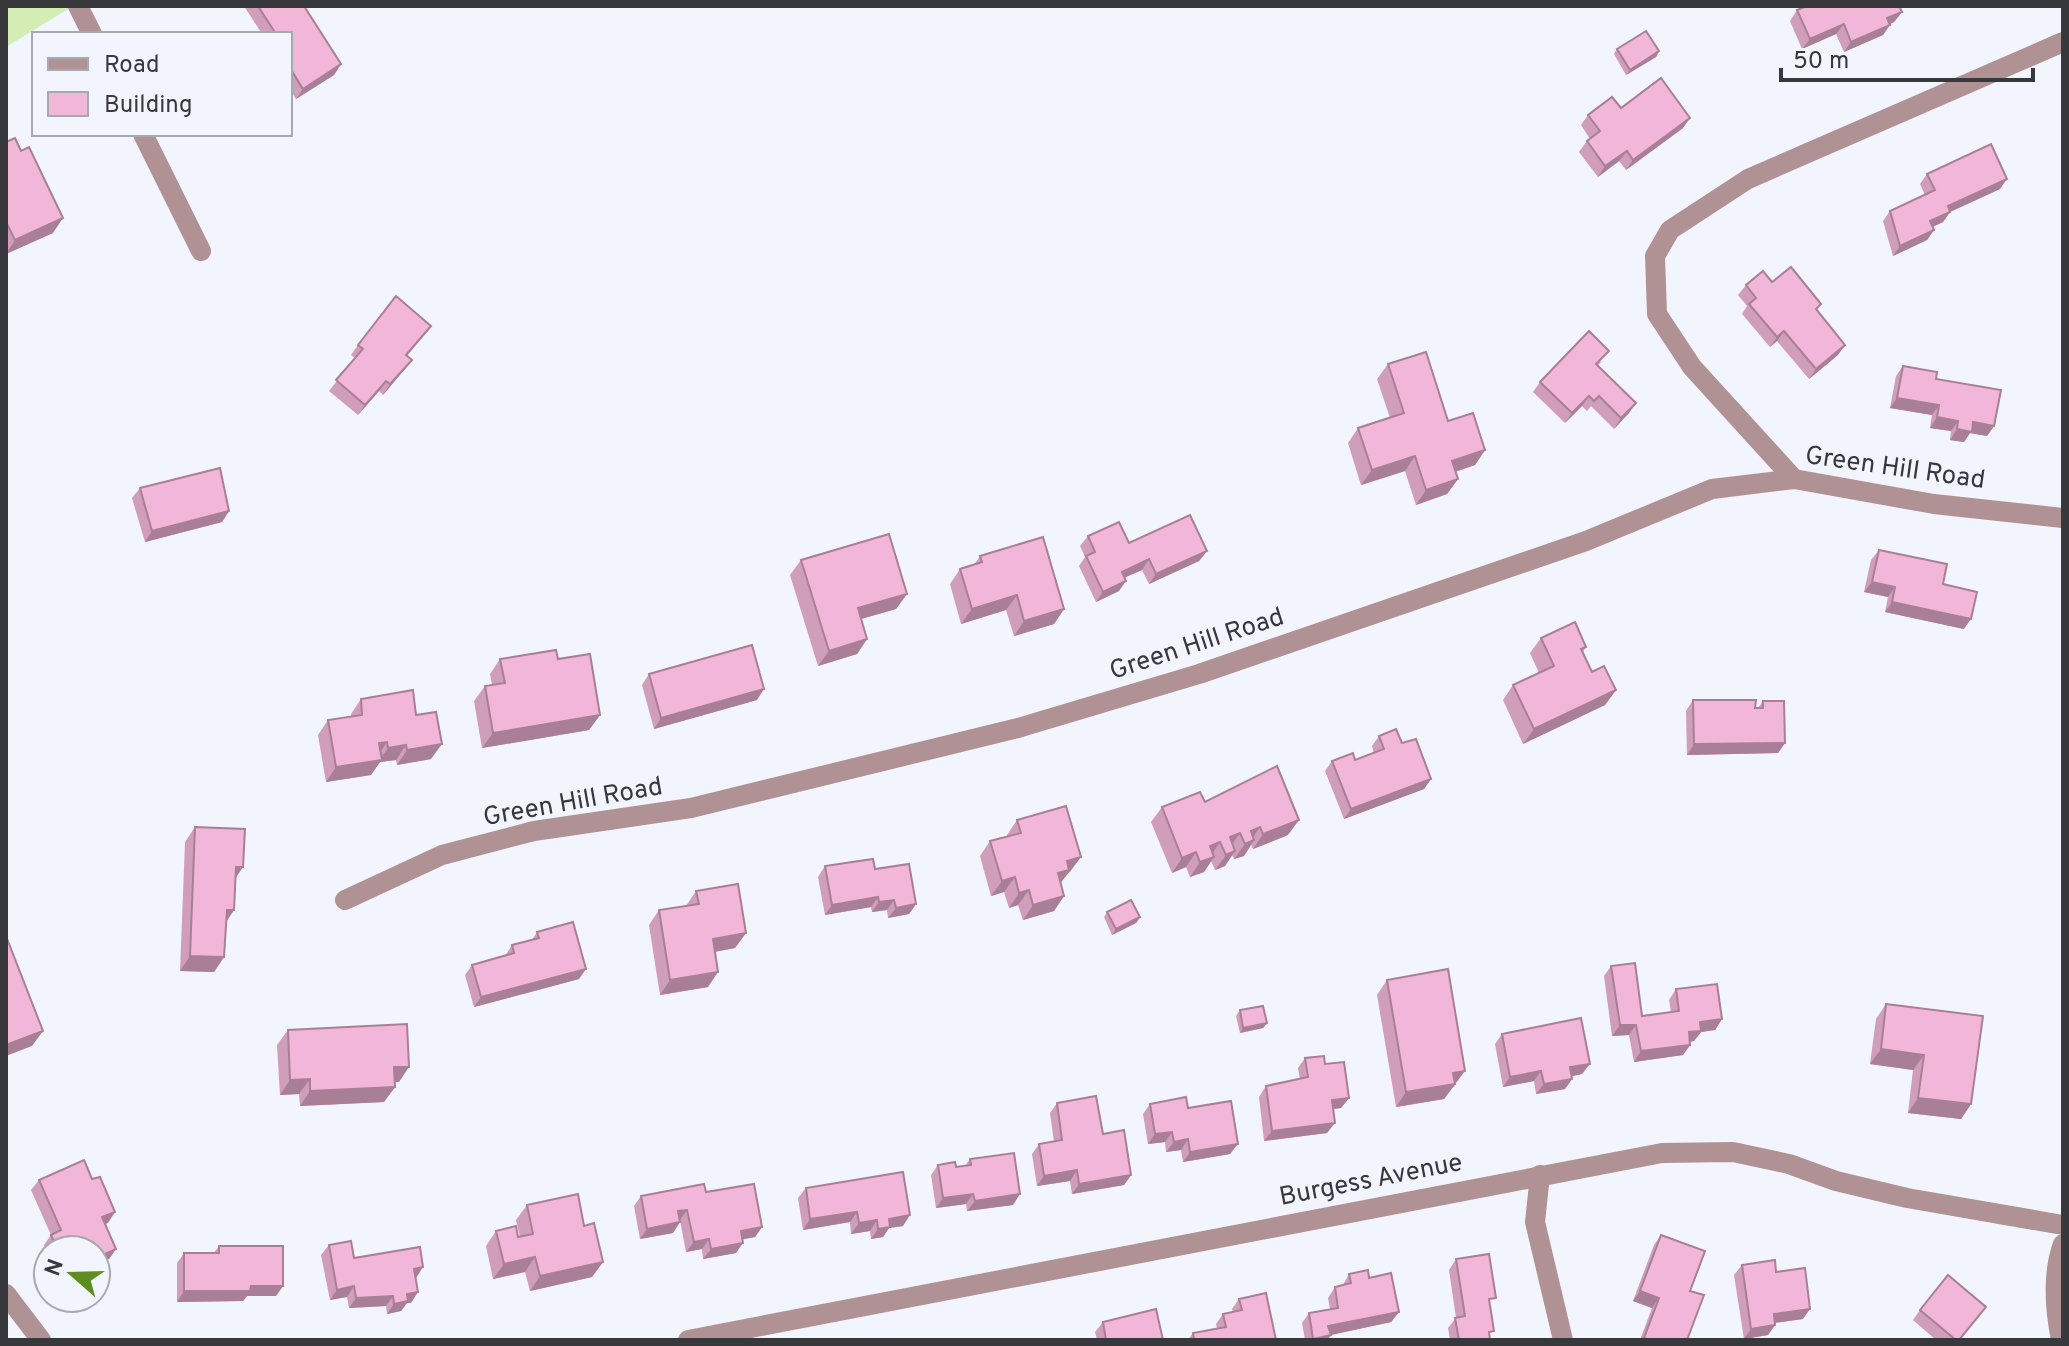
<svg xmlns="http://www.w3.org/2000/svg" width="2069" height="1346" viewBox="0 0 2069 1346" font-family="Overpass,sans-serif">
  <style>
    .green { fill: #d4edb4 }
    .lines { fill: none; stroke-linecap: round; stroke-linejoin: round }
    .minor { stroke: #b19294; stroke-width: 20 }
    .wall { fill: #d09dba }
    .shaded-wall { fill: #a97f97 }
    .building { fill: #f2b6d8; stroke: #a97f97; stroke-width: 2 }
    .labels { text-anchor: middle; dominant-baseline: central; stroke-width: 7; stroke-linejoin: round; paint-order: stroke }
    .street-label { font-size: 26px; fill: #37383b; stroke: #f2f5fd }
  </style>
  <rect width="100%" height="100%" fill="#f2f5fd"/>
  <path class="green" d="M6 6H73L6 47Z"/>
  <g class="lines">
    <g class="minor">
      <path d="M78 6 92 34"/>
      <path d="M143 134 201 251"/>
      <path d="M1794 479 1692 367 1657 314 1655 256 1670 230 1748 179 2063 42"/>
      <path d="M345 900 442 855 534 831 691 808 1018 728 1199 674 1586 541 1712 489 1794 479 1934 504 2063 518"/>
      <path d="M1540 1175 1535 1222 1563 1340"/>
      <path d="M6 1294 41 1340"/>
      <path d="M688 1340 1662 1153 1733 1152 1789 1164 1836 1181 1907 1198 2063 1225"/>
      <path d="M2061 1340C2055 1310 2052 1274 2063 1244"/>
    </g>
  </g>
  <g class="wall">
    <path d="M244 6H306L305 7 341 64 334 75 296 99 290 90V34H262Z"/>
    <path d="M1797 10 1902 12 1894 22 1890 24 1883 35 1844 52 1836 34 1802 49 1790 21Z"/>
    <path d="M1617 49 1659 51 1656 57 1626 75 1614 54Z"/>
    <path d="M1621 108 1683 128 1626 170 1619 161 1598 177 1579 152 1587 141 1590 139 1581 125 1588 115Z"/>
    <path d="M6 142 53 233 6 254Z"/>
    <path d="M1927 174 2000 189 1950 212 1943 222 1932 227 1934 230 1927 240 1893 256 1883 221 1890 211 1925 195 1920 184Z"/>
    <path d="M1772 282 1817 311 1838 355 1809 379 1777 341 1770 347 1742 314 1747 306 1738 295 1746 285Z"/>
    <path d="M431 326 407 356 412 360 404 370 383 395 379 391 358 415 329 391 355 358 351 355 358 345Z"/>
    <path d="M1602 361 1597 366 1629 413 1614 429 1591 406 1587 411 1582 406 1565 423 1533 392 1540 382Z"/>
    <path d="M1388 364 1448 421 1485 450 1475 465 1455 472 1458 479 1447 494 1416 505 1405 471 1361 485 1348 443 1358 428 1390 418 1377 379Z"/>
    <path d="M1903 366 1936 379 1994 426 1987 436 1970 433 1964 442 1950 440 1951 431 1930 428 1932 415 1890 408 1896 376Z"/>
    <path d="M140 488 229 511 222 522 145 542 132 498Z"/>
    <path d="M1088 536 1129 543 1207 551 1199 561 1149 584 1142 570 1125 577 1119 591 1096 602 1079 566 1085 557 1080 546Z"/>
    <path d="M1879 550 1943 584 1964 629 1885 612 1888 597 1864 592 1871 560Z"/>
    <path d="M980 556 1064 609 1054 624 1014 636 1006 610 961 624 950 584 960 569 974 565Z"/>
    <path d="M801 560 907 594 896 609 861 619 867 639 857 654 818 666 790 575Z"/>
    <path d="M1541 638 1586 647 1583 652 1592 672 1616 690 1605 705 1523 744 1503 700 1513 685 1539 673 1530 653Z"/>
    <path d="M500 659H558L600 715 589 730 482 748 474 701 485 686 492 685 490 674Z"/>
    <path d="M649 674 757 700 654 729 642 685Z"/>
    <path d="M361 699 416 715 431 759 397 765 396 760 380 762 371 775 326 782 318 735 328 720 351 716V714Z"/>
    <path d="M1693 700 1755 708H1758L1763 701 1785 743 1778 753 1687 755 1686 711Z"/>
    <path d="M1379 736 1402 743 1431 779 1424 789 1344 819 1325 771 1332 761 1355 760 1374 753 1372 746Z"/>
    <path d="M1205 802 1288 835 1253 849 1251 845 1244 856 1234 859 1232 855 1225 866 1215 870 1211 861 1204 872 1190 877 1186 867 1172 873 1151 822 1162 807Z"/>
    <path d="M1017 820 1081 857 1070 872 1067 873 1060 882 1064 896 1054 911 1023 920 1018 905 1009 908 1004 892 991 896 980 856 990 841 1007 836V835Z"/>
    <path d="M195 827 236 878 234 910 226 922 224 957 214 972 180 971 185 842Z"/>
    <path d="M825 866 875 869 916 904 909 914 888 918 887 910 872 912 871 907 825 915 818 877Z"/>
    <path d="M696 891 746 933 735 948 715 952 708 987 660 995 649 925 659 910 686 906Z"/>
    <path d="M1107 912 1140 917 1136 923 1112 935 1104 917Z"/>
    <path d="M537 932 579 979 474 1007 465 975 472 965 505 956 512 945 532 940Z"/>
    <path d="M1611 966 1642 1016 1671 1012 1669 1000 1676 989 1722 1019 1715 1030 1701 1032 1694 1041 1690 1042V1045L1683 1055 1634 1062 1629 1035 1612 1036 1604 976Z"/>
    <path d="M1387 980 1455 1086 1453 1087 1444 1099 1396 1107 1377 995Z"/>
    <path d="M1886 1004 1971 1104 1961 1119 1908 1113 1913 1070 1870 1064 1876 1019Z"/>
    <path d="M1240 1010 1267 1023 1263 1028 1240 1033 1236 1016Z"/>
    <path d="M288 1030 399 1082H395V1087L384 1102 300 1106 299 1094 280 1095 277 1045Z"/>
    <path d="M1502 1034 1582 1074 1572 1076V1079L1565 1089 1536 1094 1534 1081 1503 1087 1495 1044Z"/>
    <path d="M1305 1058 1325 1064 1349 1098 1341 1108 1333 1109 1327 1133 1264 1141 1259 1097 1266 1086 1300 1079 1298 1068Z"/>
    <path d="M1057 1103 1103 1134 1131 1175 1124 1185 1072 1194 1070 1181 1037 1186 1032 1154 1039 1144 1054 1142 1050 1113Z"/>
    <path d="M1150 1104 1188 1108 1230 1154 1183 1162 1181 1150 1166 1152 1165 1142 1148 1144 1143 1114Z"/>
    <path d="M970 1159 1013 1205 967 1211 966 1204 936 1208 931 1175 938 1165 956 1167 965 1166Z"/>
    <path d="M39 1180 108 1223 105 1224 116 1249 109 1259 96 1250H48L47 1254 44 1245 51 1235 31 1190Z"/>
    <path d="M806 1188 903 1226 889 1228 883 1237 871 1239 870 1231 851 1234 850 1222 803 1230 798 1198Z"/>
    <path d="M706 1192 762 1227 755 1237 743 1239 736 1253 703 1259 702 1249 686 1252 680 1220 673 1233 640 1239 634 1206 641 1196Z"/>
    <path d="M527 1205 584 1226 603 1262 592 1277 530 1291 525 1272 493 1279 486 1246 496 1231 520 1237 516 1220Z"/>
    <path d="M1661 1235 1690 1291 1687 1340H1640L1652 1308 1633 1301 1654 1245Z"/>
    <path d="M329 1245 354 1258 416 1278 411 1303H407L401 1311 387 1314 386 1306 349 1308 347 1297 330 1300 321 1255Z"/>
    <path d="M219 1246 283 1286 276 1296H247L243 1301 177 1302V1263L184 1253H214Z"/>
    <path d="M1456 1259 1490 1306V1340H1450L1448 1328 1456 1318 1449 1270Z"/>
    <path d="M1742 1265 1776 1272 1803 1319 1775 1323V1325L1768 1335 1744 1339 1734 1275Z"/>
    <path d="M1349 1274 1369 1278 1399 1312 1391 1322 1331 1335 1327 1340H1305L1302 1323 1309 1313 1330 1309 1328 1298 1335 1287 1343 1285Z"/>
    <path d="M1239 1299 1276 1340H1188L1193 1333 1217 1328 1216 1324 1223 1314 1233 1312 1232 1309Z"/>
    <path d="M1986 1307 1960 1340H1936L1913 1320 1920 1310Z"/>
    <path d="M1103 1322 1163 1340H1097L1095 1332Z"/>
  </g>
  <g class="shaded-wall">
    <path d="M1902 12 1894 22 1880 29 1887 18Z"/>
    <path d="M1844 24 1836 34 1802 49 1810 39Z"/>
    <path d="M1890 25 1883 35 1844 52 1851 42Z"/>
    <path d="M1659 51 1656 57 1626 75 1630 70Z"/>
    <path d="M341 64 334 75 296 99 303 89Z"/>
    <path d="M1690 118 1683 128 1626 170 1633 160Z"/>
    <path d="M1627 151 1619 161 1598 177 1605 166Z"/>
    <path d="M2007 179 2000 189 1950 212 1943 222 1922 232 1930 221 1948 206Z"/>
    <path d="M63 218 53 233 6 254 15 240Z"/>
    <path d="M1934 230 1927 240 1893 256 1900 246Z"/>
    <path d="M1784 331 1777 341 1770 347 1777 337Z"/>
    <path d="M1845 345 1838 355 1809 379 1816 369Z"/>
    <path d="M412 360 404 370 383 395 390 384Z"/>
    <path d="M386 381 379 391 358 415 365 405Z"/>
    <path d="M1589 396 1582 406 1565 423 1572 413Z"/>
    <path d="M1897 398 1939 405 1932 415 1890 408Z"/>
    <path d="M1636 403 1629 413 1614 429 1621 418Z"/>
    <path d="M1937 417 1958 421 1951 431 1930 428Z"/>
    <path d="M1973 422 1994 426 1987 436 1970 433 1964 442 1950 440 1957 429Z"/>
    <path d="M1485 450 1475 465 1442 476 1452 461Z"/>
    <path d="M1415 456 1405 471 1361 485 1372 470Z"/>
    <path d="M1458 479 1447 494 1416 505 1426 490Z"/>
    <path d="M229 511 222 522 145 542 152 531Z"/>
    <path d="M1207 551 1199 561 1149 584 1156 574Z"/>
    <path d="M1149 559 1142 570 1115 582 1122 572Z"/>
    <path d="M1126 581 1119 591 1096 602 1103 592Z"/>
    <path d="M1872 582 1895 587 1888 597 1864 592Z"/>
    <path d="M907 594 896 609 847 623 858 608Z"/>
    <path d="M1017 595 1006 610 961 624 972 609Z"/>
    <path d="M1892 602 1971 619 1964 629 1885 612Z"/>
    <path d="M1064 609 1054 624 1014 636 1024 621Z"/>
    <path d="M867 639 857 654 818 666 829 651Z"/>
    <path d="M764 689 757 700 654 729 661 718Z"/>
    <path d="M1616 690 1605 705 1523 744 1534 729Z"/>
    <path d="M600 715 589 730 482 748 493 733Z"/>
    <path d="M387 742 377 757 379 743Z"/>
    <path d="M1785 743 1778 753 1687 755 1694 744Z"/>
    <path d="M442 744 431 759 397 765 407 750Z"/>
    <path d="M406 745 396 760 380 762 371 775 326 782 336 767 379 760 388 748Z"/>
    <path d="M1431 779 1424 789 1344 819 1351 809Z"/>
    <path d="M1299 820 1288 835 1253 849 1263 834Z"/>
    <path d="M1260 827 1250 842 1251 831Z"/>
    <path d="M1240 833 1229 848 1230 837Z"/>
    <path d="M1254 840 1244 856 1234 859 1245 844Z"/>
    <path d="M1220 842 1210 857V846Z"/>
    <path d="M1235 851 1225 866 1215 870 1226 855Z"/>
    <path d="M1196 852 1186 867 1172 873 1182 858Z"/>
    <path d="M1081 857 1059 885 1047 888 1067 861Z"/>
    <path d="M1214 857 1204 872 1190 877 1200 862Z"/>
    <path d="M236 867H243L233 882Z"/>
    <path d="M1015 877 1004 892 991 896 1002 881Z"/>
    <path d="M1029 890 1018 905 1009 908 1019 893Z"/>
    <path d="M1064 896 1054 911 1023 920 1033 905Z"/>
    <path d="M878 897 871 907 825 915 832 905Z"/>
    <path d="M894 900 887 910 872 912 879 902Z"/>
    <path d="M916 904 909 914 888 918 896 908Z"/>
    <path d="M227 910H234L224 925Z"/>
    <path d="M1140 917 1136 923 1112 935 1116 929Z"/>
    <path d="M746 933 735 948 702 954 713 939Z"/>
    <path d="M190 956 224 957 214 972 180 971Z"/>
    <path d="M586 969 579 979 474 1007 481 997Z"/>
    <path d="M718 972 708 987 660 995 670 980Z"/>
    <path d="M1722 1019 1715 1030 1701 1032 1694 1041 1681 1043 1689 1032 1700 1022Z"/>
    <path d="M1267 1023 1263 1028 1240 1033 1243 1028Z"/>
    <path d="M1620 1025H1636L1629 1035 1612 1036Z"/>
    <path d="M43 1031 32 1046 6 1056V1045Z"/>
    <path d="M1690 1045 1683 1055 1634 1062 1641 1051Z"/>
    <path d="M1881 1049 1924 1055 1913 1070 1870 1064Z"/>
    <path d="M1590 1064 1582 1074 1563 1078 1570 1067Z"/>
    <path d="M394 1067H409L399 1082H384Z"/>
    <path d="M1465 1071 1444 1099 1396 1107 1406 1092 1453 1073Z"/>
    <path d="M1541 1071 1534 1081 1503 1087 1510 1077Z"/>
    <path d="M310 1079 299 1094 280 1095 290 1080Z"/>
    <path d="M1572 1079 1565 1089 1536 1094 1544 1084Z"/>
    <path d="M395 1087 384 1102 300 1106 310 1091Z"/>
    <path d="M1349 1098 1341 1108 1325 1110 1332 1100Z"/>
    <path d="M1918 1098 1971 1104 1961 1119 1908 1113Z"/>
    <path d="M1335 1123 1327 1133 1264 1141 1272 1131Z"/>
    <path d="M1172 1132 1165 1142 1148 1144 1155 1134Z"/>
    <path d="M1188 1139 1181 1150 1166 1152 1174 1142Z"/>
    <path d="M1238 1144 1230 1154 1183 1162 1190 1152Z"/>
    <path d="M1077 1170 1070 1181 1037 1186 1044 1176Z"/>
    <path d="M1131 1175 1124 1185 1072 1194 1079 1184Z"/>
    <path d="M973 1194 966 1204 936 1208 943 1198Z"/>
    <path d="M1020 1194 1013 1205 967 1211 975 1201Z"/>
    <path d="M687 1210 680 1220 678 1211Z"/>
    <path d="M115 1212 108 1223 95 1227 102 1217Z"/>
    <path d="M857 1212 850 1222 803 1230 810 1219Z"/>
    <path d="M910 1215 903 1226 889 1228 883 1237 871 1239 878 1229 889 1219Z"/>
    <path d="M877 1220 870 1231 851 1234 859 1223Z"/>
    <path d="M680 1222 673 1233 640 1239 647 1229Z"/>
    <path d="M762 1227 755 1237 734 1241 741 1231Z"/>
    <path d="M709 1239 702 1249 686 1252 694 1242Z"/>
    <path d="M64 1240 57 1250H50L55 1244Z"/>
    <path d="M743 1243 736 1253 703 1259 711 1249Z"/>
    <path d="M116 1249 109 1259 96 1265V1258Z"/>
    <path d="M535 1257 525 1272 493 1279 504 1264Z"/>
    <path d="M603 1262 592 1277 530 1291 540 1276Z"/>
    <path d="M423 1267 416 1278 407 1279 414 1269Z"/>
    <path d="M251 1286H283L276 1296H247L243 1301 177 1302 184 1291Z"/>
    <path d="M354 1286 347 1297 330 1300 337 1290Z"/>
    <path d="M1640 1291 1659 1298 1652 1308 1633 1301Z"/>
    <path d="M418 1292 411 1303H407L401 1311 387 1314 394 1304 407 1294Z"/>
    <path d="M393 1296 386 1306 349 1308 356 1298Z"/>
    <path d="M1810 1309 1803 1319 1766 1324 1774 1314Z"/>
    <path d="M1399 1312 1391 1322 1321 1337 1328 1326Z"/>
    <path d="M1775 1325 1768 1335 1744 1339 1751 1329Z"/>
    <path d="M1331 1335 1327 1340H1312L1313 1339Z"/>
  </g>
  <g class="building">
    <path d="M258 6H304L341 64 303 89 290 68V34H276Z"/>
    <path d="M1807 6H1899L1902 12 1887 18 1890 25 1851 42 1844 24 1810 39 1797 10Z"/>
    <path d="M1646 31 1659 51 1630 70 1617 49Z"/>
    <path d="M1661 78 1690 118 1633 160 1627 151 1605 166 1587 141 1600 131 1588 115 1612 97 1621 108Z"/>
    <path d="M15 138 21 151 29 147 63 218 15 240 6 222V142Z"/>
    <path d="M1991 144 2007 179 1948 206 1950 212 1930 221 1934 230 1900 246 1890 211 1935 190 1927 174Z"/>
    <path d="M1791 267 1821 304 1816 309 1845 345 1816 369 1784 331 1777 337 1749 304 1756 298 1746 285 1763 271 1772 282Z"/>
    <path d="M396 296 431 326 406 355 412 360 390 384 386 381 365 405 336 380 363 349 358 345Z"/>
    <path d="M1589 331 1609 351 1596 364 1636 403 1621 418 1599 396 1594 401 1589 396 1572 413 1540 382Z"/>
    <path d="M1426 352 1448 421 1473 413 1485 450 1452 461 1458 479 1426 490 1415 456 1372 470 1358 428 1404 413 1388 364Z"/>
    <path d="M1903 366 1937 372 1936 379 2001 390 1994 426 1973 422 1972 432 1957 429 1958 421 1937 417 1939 405 1897 398Z"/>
    <path d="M220 468 229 511 152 531 140 488Z"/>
    <path d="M1190 515 1207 551 1156 574 1149 559 1122 572 1126 581 1103 592 1086 556 1095 552 1088 536 1119 522 1129 543Z"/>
    <path d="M889 534 907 594 858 608 867 639 829 651 801 560Z"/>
    <path d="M1043 537 1064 609 1024 621 1017 595 972 609 960 569 982 562 980 556Z"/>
    <path d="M1879 550 1947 564 1943 584 1977 592 1971 619 1892 602 1895 587 1872 582Z"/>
    <path d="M1575 622 1586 647 1581 649 1592 672 1604 666 1616 690 1534 729 1513 685 1554 666 1541 638Z"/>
    <path d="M752 645 764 689 661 718 649 674Z"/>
    <path d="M556 650 558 659 590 654 600 715 493 733 485 686 505 683 500 659Z"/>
    <path d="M413 690 416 715 436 712 442 744 407 750 406 745 388 748 387 742 379 743 382 760 336 767 328 720 362 715 361 699Z"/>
    <path d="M1693 700H1756L1755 708H1763V701H1784L1785 743 1694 744Z"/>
    <path d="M1396 729 1402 743 1416 739 1431 779 1351 809 1332 761 1353 753 1355 760 1384 749 1379 736Z"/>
    <path d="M1277 766 1299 820 1263 834 1260 827 1251 831 1254 840 1245 844 1240 833 1230 837 1235 851 1226 855 1220 842 1210 846 1214 857 1200 862 1196 852 1182 858 1162 807 1200 792 1205 802Z"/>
    <path d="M1066 806 1081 857 1067 861 1069 870 1058 873 1064 896 1033 905 1029 890 1019 893 1015 877 1002 881 990 841 1021 833 1017 820Z"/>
    <path d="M195 827 245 829 243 867H236L234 910H227L224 957 190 956Z"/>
    <path d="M873 859 875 869 909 864 916 904 896 908 894 900 879 902 878 897 832 905 825 866Z"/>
    <path d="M738 884 746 933 713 939 718 972 670 980 659 910 699 904 696 891Z"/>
    <path d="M1131 900 1140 917 1116 929 1107 912Z"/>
    <path d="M573 922 586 969 481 997 472 965 514 953 512 945 539 938 537 932Z"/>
    <path d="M6 936 43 1031 6 1045Z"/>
    <path d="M1635 963 1642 1016 1679 1011 1676 989 1717 984 1722 1019 1700 1022 1701 1031 1689 1032 1690 1045 1641 1051 1636 1025H1620L1611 966Z"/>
    <path d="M1448 969 1465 1071 1453 1073 1455 1084 1406 1092 1387 980Z"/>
    <path d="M1886 1004 1983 1016 1971 1104 1918 1098 1924 1055 1881 1049Z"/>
    <path d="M1263 1006 1267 1023 1243 1028 1240 1010Z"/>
    <path d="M1581 1018 1590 1064 1570 1067 1572 1079 1544 1084 1541 1071 1510 1077 1502 1034Z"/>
    <path d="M407 1024 409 1067H394L395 1087 310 1091V1079L290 1080 288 1030Z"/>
    <path d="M1324 1056 1325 1064 1344 1062 1349 1098 1332 1100 1335 1123 1272 1131 1266 1086 1308 1077 1305 1058Z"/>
    <path d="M1096 1096 1103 1134 1124 1130 1131 1175 1079 1184 1077 1170 1044 1176 1039 1144 1062 1140 1057 1103Z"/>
    <path d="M1186 1097 1188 1108 1231 1101 1238 1144 1190 1152 1188 1139 1174 1142 1172 1132 1155 1134 1150 1104Z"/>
    <path d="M1014 1153 1020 1194 975 1201 973 1194 943 1198 938 1165 955 1162 956 1167 971 1165 970 1159Z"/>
    <path d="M84 1160 92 1179 100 1177 115 1212 102 1217 116 1249 96 1258V1250H68L64 1240 55 1244 51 1235 61 1230 39 1180Z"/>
    <path d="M903 1172 910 1215 889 1219 890 1227 878 1229 877 1220 859 1223 857 1212 810 1219 806 1188Z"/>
    <path d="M704 1184 706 1192 754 1184 762 1227 741 1231 743 1243 711 1249 709 1239 694 1242 687 1210 678 1211 680 1222 647 1229 641 1196Z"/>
    <path d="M578 1194 584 1226 594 1223 603 1262 540 1276 535 1257 504 1264 496 1231 516 1226 518 1237 533 1234 527 1205Z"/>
    <path d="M1661 1235 1705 1251 1690 1291 1704 1295 1687 1340H1650L1644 1338 1659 1298 1640 1291Z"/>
    <path d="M351 1241 354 1258 420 1247 423 1267 414 1269 418 1292 407 1294 408 1301 394 1304 393 1296 356 1298 354 1286 337 1290 329 1245Z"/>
    <path d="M219 1246H283V1286H251L250 1291H184V1253H219Z"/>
    <path d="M1489 1254 1496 1298 1489 1299 1494 1331 1489 1332 1490 1340H1459L1455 1318 1465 1316 1456 1259Z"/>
    <path d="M1775 1260 1776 1272 1805 1268 1810 1309 1774 1314 1775 1325 1751 1329 1742 1265Z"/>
    <path d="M1368 1270 1369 1278 1391 1273 1399 1312 1328 1326 1331 1335 1313 1339 1309 1313 1338 1308 1335 1287 1351 1283 1349 1274Z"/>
    <path d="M1948 1275 1986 1307 1959 1340H1956L1920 1310Z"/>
    <path d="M1266 1293 1276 1340H1194L1193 1333 1226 1327 1223 1314 1242 1310 1239 1299Z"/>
    <path d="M1156 1309 1163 1340H1106L1103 1322Z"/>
  </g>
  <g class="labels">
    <g class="street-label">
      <text transform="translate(1895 469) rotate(8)">Green Hill Road</text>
      <text transform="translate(1197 645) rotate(-18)">Green Hill Road</text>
      <text transform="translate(573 803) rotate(-10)">Green Hill Road</text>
      <text transform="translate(1371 1181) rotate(-11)">Burgess Avenue</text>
    </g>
  </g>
  <rect width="2069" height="1346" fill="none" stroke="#37383b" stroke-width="16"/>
  <rect x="32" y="32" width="260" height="104" fill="#f2f5fd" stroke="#a7a9af" stroke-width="2"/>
  <rect x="48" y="58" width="40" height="12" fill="#b19294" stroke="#a7a9af" stroke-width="2"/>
  <text x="104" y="72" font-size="24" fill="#37383b">Road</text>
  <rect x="48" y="92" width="40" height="24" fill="#f2b6d8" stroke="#a7a9af" stroke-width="2"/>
  <text x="104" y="112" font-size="24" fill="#37383b">Building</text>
  <g transform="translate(72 1274) rotate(290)"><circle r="38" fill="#f2f5fd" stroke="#a7a9af" stroke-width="2"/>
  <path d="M0-6L14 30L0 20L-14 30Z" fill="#5e8d22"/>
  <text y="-12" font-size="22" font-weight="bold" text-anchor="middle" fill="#37383b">N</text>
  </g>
  <path d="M1781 68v12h252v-12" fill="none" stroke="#37383b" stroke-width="4"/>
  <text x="1793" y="68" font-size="24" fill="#37383b" stroke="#f2f5fd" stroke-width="6" paint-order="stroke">50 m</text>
</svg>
